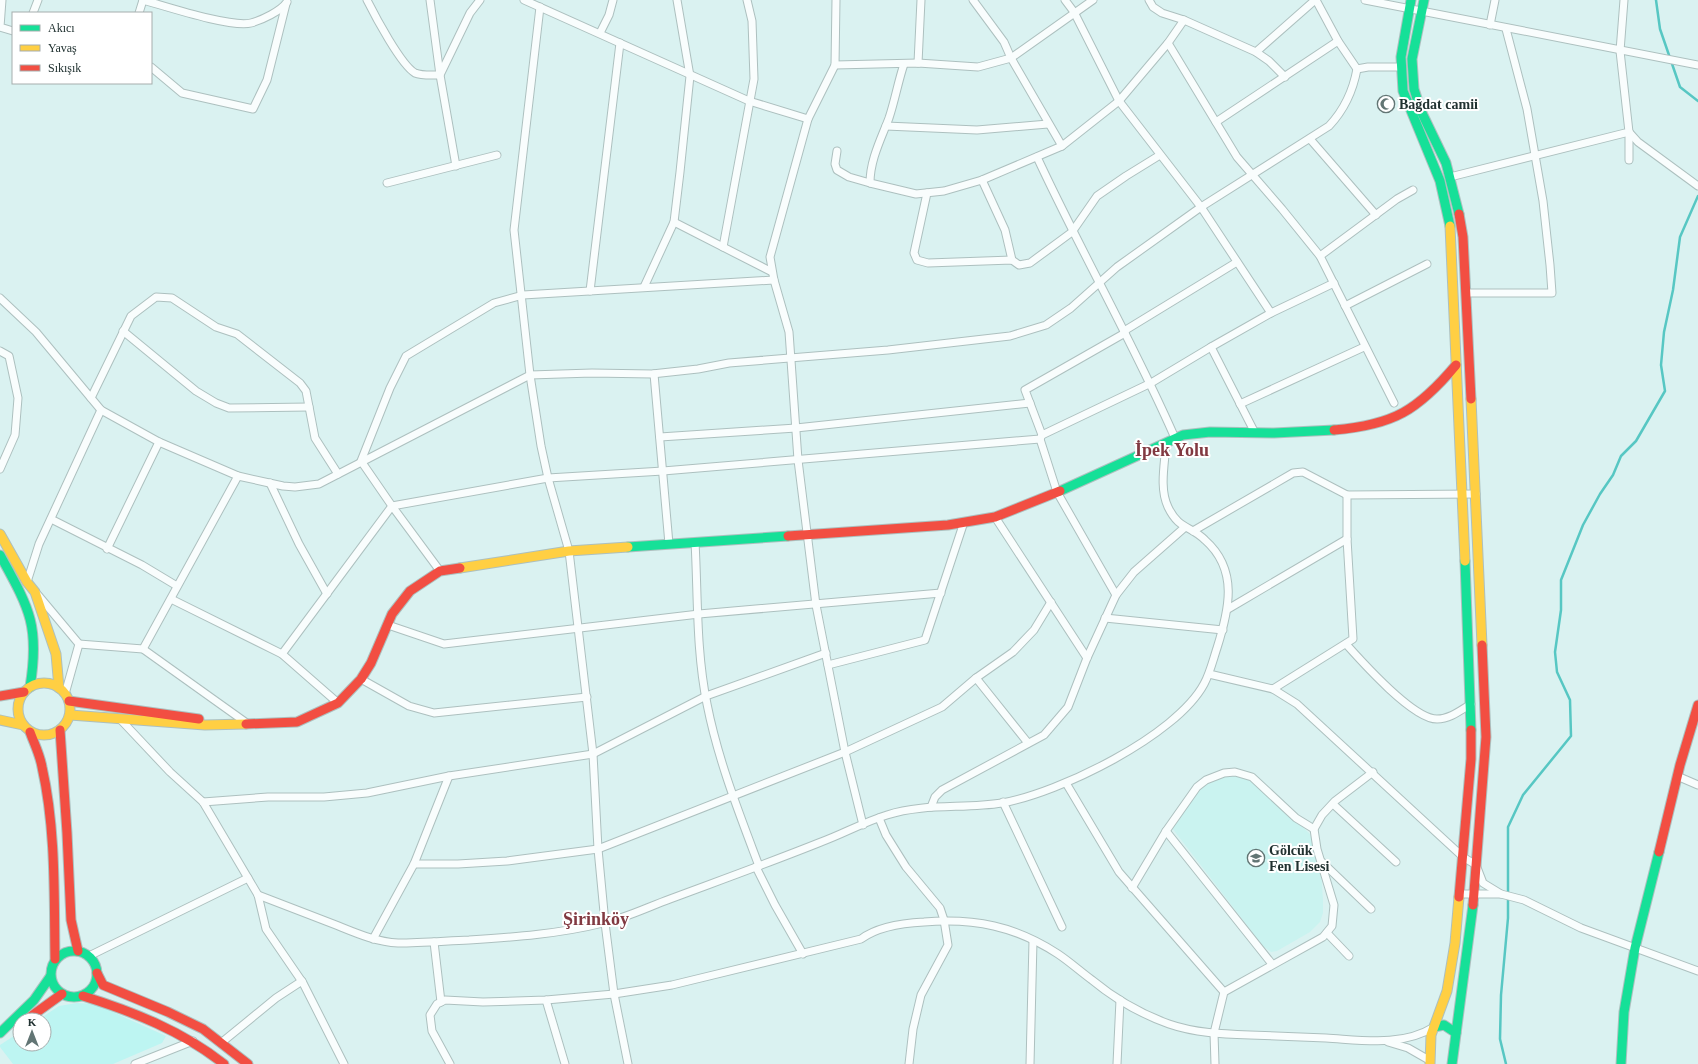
<svg xmlns="http://www.w3.org/2000/svg" width="1698" height="1064" viewBox="0 0 1698 1064" font-family="Georgia,serif">
  <style>
    .built { fill: #caf3f0 }
    .green { fill: #bdf5f2 }
    .lines { fill: none; stroke-linecap: round; stroke-linejoin: round }
    .stream { stroke: #57c7c3; stroke-width: 2.5 }
    .street-casing { stroke: #adc0bf; stroke-width: 9 }
    .fast-casing { stroke: #adc0bf; stroke-width: 11 }
    .slow-casing { stroke: #adc0bf; stroke-width: 11 }
    .jam-casing { stroke: #adc0bf; stroke-width: 11 }
    .street { stroke: #f9fdfd; stroke-width: 7 }
    .fast { stroke: #16e098; stroke-width: 9 }
    .slow { stroke: #ffcf43; stroke-width: 9 }
    .jam { stroke: #f24e42; stroke-width: 9 }
    .labels { text-anchor: middle; dominant-baseline: central; stroke-width: 4; stroke-linejoin: round; paint-order: stroke }
    .poi-label { font-size: 14px; font-weight: bold; fill: #213231; stroke: #fff; text-anchor: start }
    .district-label { font-size: 18px; font-weight: bold; fill: #813941; stroke: #fff }
  </style>
  <rect width="100%" height="100%" fill="#daf2f1"/>
  <path class="built" d="M1231 775 1248 779 1256 784 1310 834 1321 869 1323 901V913L1320 922 1310 932 1277 951 1271 952 1263 946 1172 828 1197 791 1204 785 1214 779Z"/>
  <path class="green" d="M77 1003 95 1004 166 1036 162 1043 113 1064H13L0 1047V1045L20 1032V1044H44V1020H38L59 1006Z"/>
  <g class="lines">
    <g class="stream">
      <path d="M1656 0 1660 29 1680 87 1698 101"/>
      <path d="M1506 1064 1500 1039 1501 995 1508 918V827L1523 795 1571 736 1570 700 1557 672 1555 652 1561 610V580L1583 525 1600 494 1613 475 1621 456 1636 441 1665 391 1661 365 1664 332 1673 290 1680 237 1698 196"/>
    </g>
    <defs>
      <g id="street">
        <path d="M2 0 0 27 13 31"/>
        <path d="M143 0C165 6 231 28 251 23 262 20 281 11 287 2"/>
        <path d="M367 0C375 16 401 65 415 73 422 76 432 75 440 75L470 13 480 0"/>
        <path d="M430 0 440 75 456 166"/>
        <path d="M524 0 749 101 808 119"/>
        <path d="M836 0 835 65 808 119 770 257 774 280 789 332 798 460 816 605 845 752 863 825"/>
        <path d="M973 0 1004 42 1011 58 1062 146"/>
        <path d="M1065 0 1074 12 1119 101 1201 207 1271 313"/>
        <path d="M1149 0 1153 7 1162 13 1184 20 1256 52 1269 61 1285 77"/>
        <path d="M1316 0 1338 41 1357 69 1368 67H1400"/>
        <path d="M1365 0 1698 65"/>
        <path d="M540 7 514 230 530 375 541 446 548 478 569 551 593 754 598 849 605 923 614 994 628 1064"/>
        <path d="M33 13 38 0"/>
        <path d="M139 13 143 0"/>
        <path d="M1490 25 1495 0"/>
        <path d="M600 33 609 15 613 0"/>
        <path d="M1168 43 1237 157 1282 209 1320 256 1394 403"/>
        <path d="M1256 52 1315 0"/>
        <path d="M918 63 921 0"/>
        <path d="M904 64C898 82 895 100 889 118 881 139 870 160 870 183L916 194 944 191 982 180 1062 146 1119 101 1168 43 1184 20"/>
        <path d="M835 65 918 63 978 67 1011 58 1093 0"/>
        <path d="M151 67 182 93 253 109 267 80 286 4"/>
        <path d="M1216 122 1338 41"/>
        <path d="M886 126 977 130 1048 124"/>
        <path d="M1629 132 1638 142 1698 186"/>
        <path d="M1629 132V160"/>
        <path d="M1310 139 1376 215"/>
        <path d="M837 151 835 164 837 170 849 177 870 183"/>
        <path d="M1037 157C1081 252 1133 342 1175 438"/>
        <path d="M1450 177 1629 132 1620 51 1624 0"/>
        <path d="M982 180 1005 230 1012 260"/>
        <path d="M387 183 497 155"/>
        <path d="M927 193 914 253 917 260 928 263 1012 260 1019 265 1030 263 1072 232 1097 196 1126 176 1160 155"/>
        <path d="M674 222 772 272"/>
        <path d="M723 247 754 79 752 21 747 0"/>
        <path d="M1320 256 1397 199 1413 190"/>
        <path d="M644 287 674 222 680 172 690 76 677 0"/>
        <path d="M590 291 620 43"/>
        <path d="M1466 293H1552L1550 265 1543 201 1527 109 1506 29"/>
        <path d="M0 298 36 332 101 410 159 442 238 476 283 486 295 487 319 484 530 375 592 373 652 374 698 369 729 363 888 350 1010 336 1046 325 1071 308 1117 267 1201 207 1329 126C1345 109 1353 91 1357 69"/>
        <path d="M1345 306 1427 264"/>
        <path d="M123 331 196 391 216 403 229 408 309 407"/>
        <path d="M1124 331 1237 262"/>
        <path d="M1211 347 1255 433"/>
        <path d="M0 351 9 356 18 398 15 435 0 469"/>
        <path d="M654 374 669 544"/>
        <path d="M91 398 131 316 156 297 172 298 216 327 237 334 300 383 306 391 315 438 338 474"/>
        <path d="M1240 404 1364 347"/>
        <path d="M1042 435 1025 390 1125 333"/>
        <path d="M660 437 796 428 1030 403"/>
        <path d="M1040 439 1057 492 1116 595"/>
        <path d="M270 483 299 544 327 594"/>
        <path d="M995 517 1087 658"/>
        <path d="M51 519 142 565 177 586"/>
        <path d="M1193 531 1293 473 1303 472 1347 495 1476 494"/>
        <path d="M695 542C698 595 696 651 707 704 718 760 739 813 759 866"/>
        <path d="M107 549 159 442"/>
        <path d="M440 571 392 506 361 461 390 388 406 356 494 303 523 295 774 280"/>
        <path d="M27 582 39 544 101 410"/>
        <path d="M38 595 79 644 65 694"/>
        <path d="M171 599 282 654 338 703"/>
        <path d="M1228 609 1347 539"/>
        <path d="M1105 618 1223 630"/>
        <path d="M388 625 444 644 699 614 941 593"/>
        <path d="M79 644 143 649 248 724"/>
        <path d="M1346 644C1363 663 1413 719 1437 719 1450 719 1461 710 1471 704"/>
        <path d="M143 649 238 476"/>
        <path d="M282 654 392 506 548 478 663 471 1040 439 1042 435 1151 383 1211 347 1271 313 1334 283"/>
        <path d="M828 665 925 640 964 522"/>
        <path d="M1209 674 1273 689 1297 704 1463 857 1476 865 1483 883 1501 894"/>
        <path d="M976 678 1028 743"/>
        <path d="M361 679 409 706 434 713 587 697"/>
        <path d="M1273 689 1353 639 1347 539V495"/>
        <path d="M120 719 170 772 203 802 258 895 266 929 303 983 344 1064"/>
        <path d="M1677 776 1698 785"/>
        <path d="M1066 783 1119 872 1224 992"/>
        <path d="M203 802 268 797H324L367 793 449 776 593 754 706 696 826 653"/>
        <path d="M1003 802 1062 927"/>
        <path d="M1333 804 1396 862"/>
        <path d="M931 807 935 797 942 790 1044 735 1068 707 1087 658 1116 595 1134 572 1184 528"/>
        <path d="M879 818 886 835 906 867 940 908 944 920 948 945 921 995 913 1029 909 1064"/>
        <path d="M1166 831 1272 964"/>
        <path d="M1322 862 1371 909"/>
        <path d="M414 864H458L507 861 598 849 845 752 942 707 976 678 1013 652 1034 630 1051 602"/>
        <path d="M756 867 775 905 803 954"/>
        <path d="M1132 888 1166 831 1197 787 1206 780 1224 773 1235 772 1252 777 1296 818 1314 829"/>
        <path d="M1460 894H1501L1524 900 1581 928 1698 971"/>
        <path d="M258 895C284 905 310 915 336 925 356 933 376 942 398 943 421 943 445 941 469 940 514 937 559 934 603 923 626 918 648 907 670 899 721 880 771 862 821 842 843 834 864 822 887 815 924 803 964 809 1002 803 1059 793 1176 736 1204 684 1210 673 1213 660 1217 648 1229 610 1239 570 1205 540 1190 525 1179 530 1168 507 1159 488 1165 463 1166 443"/>
        <path d="M1327 933 1349 956"/>
        <path d="M373 939 414 864 449 776"/>
        <path d="M434 942 441 1002"/>
        <path d="M89 956 248 878"/>
        <path d="M546 1000 565 1064"/>
        <path d="M1388 1042 1408 1048 1429 1060"/>
        <path d="M221 1043 276 998 302 981"/>
        <path d="M135 1064 193 1041"/>
        <path d="M450 1064 432 1031 430 1015 437 1004 445 1000 483 1002 546 1000 614 994 672 985 861 939C877 927 904 923 924 922 975 918 1015 926 1058 954 1070 962 1081 972 1092 980 1115 999 1141 1014 1169 1024 1195 1033 1222 1034 1250 1035 1275 1036 1301 1037 1326 1038 1362 1040 1402 1047 1434 1027"/>
        <path d="M1030 1064 1033 941"/>
        <path d="M1117 1064 1120 1000"/>
        <path d="M1215 1064 1214 1033 1224 992 1323 937 1332 926 1334 905 1317 849 1314 829 1322 815 1335 801 1373 772"/>
      </g>
      <g id="fast">
        <path d="M1411 0 1401 57 1403 91 1440 181 1450 226"/>
        <path d="M1424 0 1412 59 1414 89 1421 111 1446 163 1459 214"/>
        <path d="M1060 491 1183 435 1210 432 1274 433 1334 430"/>
        <path d="M628 547 788 536"/>
        <path d="M0 555C29 608 40 625 30 687"/>
        <path d="M1465 561 1471 730"/>
        <circle cx="74" cy="974" r="23"/>
        <path d="M1434 1027 1444 1025 1456 1033"/>
        <path d="M0 1033 34 1000 50 977"/>
        <path d="M1452 1064 1473 905"/>
        <path d="M1621 1064 1624 1012 1635 948 1659 852"/>
      </g>
      <g id="slow">
        <path d="M1450 226 1465 561"/>
        <path d="M1471 399 1482 645"/>
        <path d="M0 534 27 582 35 592 56 654 59 688"/>
        <path d="M460 568 569 551 628 547"/>
        <circle cx="44" cy="709" r="26"/>
        <path d="M70 715 205 725 246 724"/>
        <path d="M0 720 23 725"/>
        <path d="M1430 1064 1431 1035 1447 991 1455 943 1459 897"/>
      </g>
      <g id="jam">
        <path d="M1459 214 1463 237 1471 399"/>
        <path d="M1334 430C1394 425 1418 410 1456 365"/>
        <path d="M788 536 948 525 995 517 1060 491"/>
        <path d="M0 696 24 692"/>
        <path d="M69 701 199 719"/>
        <path d="M246 724 297 722 338 703 361 679 371 663 392 614 410 591 440 571 460 568"/>
        <path d="M60 730 67 833 71 920 78 951"/>
        <path d="M30 732C34 743 40 755 42 767 56 829 54 895 55 959"/>
        <path d="M1659 852 1680 765 1698 705"/>
        <path d="M1459 897 1471 759V730"/>
        <path d="M1473 905 1486 737 1482 645"/>
        <path d="M97 973 103 985 168 1012 203 1029 248 1064"/>
        <path d="M83 996C134 1012 182 1031 224 1064"/>
        <path d="M26 1020 62 994"/>
      </g>
    </defs>
    <use href="#street" class="street-casing"/>
    <use href="#fast" class="fast-casing"/>
    <use href="#slow" class="slow-casing"/>
    <use href="#jam" class="jam-casing"/>
    <use href="#street" class="street"/>
    <use href="#fast" class="fast"/>
    <use href="#slow" class="slow"/>
    <use href="#jam" class="jam"/>
  </g>
  <defs>
    <symbol id="mosque-ring" viewBox="-11 -11 22 22"><circle r="9.5" fill="#fff" stroke="#627574" stroke-width="1.5"/><path d="M3.5-4.9A6 6 0 1 0 3.5 4.9A5 5 0 1 1 3.5-4.9Z" fill="#627574"/></symbol>
    <symbol id="school-ring" viewBox="-11 -11 22 22"><circle r="9.5" fill="#fff" stroke="#627574" stroke-width="1.5"/><path d="M0-5L7-2L0 1L-7-2ZM-4 1L0 2.5L4 1V4Q0 6-4 4Z" fill="#627574"/></symbol>
  </defs>
  <g fill-rule="evenodd">
    <use href="#mosque-ring" x="1376" y="94" width="20" height="20"/>
    <use href="#school-ring" x="1246" y="848" width="20" height="20"/>
  </g>
  <g class="labels">
    <g class="poi-label">
      <text x="1399" y="104">Bağdat camii</text>
      <text x="1269" y="850">Gölcük<tspan x="1269" dy="16">Fen Lisesi</tspan></text>
    </g>
    <g class="district-label">
      <text x="1172" y="450">İpek Yolu</text>
      <text x="596" y="919">Şirinköy</text>
    </g>
  </g>
  <rect x="12" y="12" width="140" height="72" fill="#ffffff" stroke="#a6adad"/>
  <rect x="20" y="25" width="20" height="6" fill="#16e098" stroke="#a6adad"/>
  <text x="48" y="32" font-size="12" fill="#213231">Akıcı</text>
  <rect x="20" y="45" width="20" height="6" fill="#ffcf43" stroke="#a6adad"/>
  <text x="48" y="52" font-size="12" fill="#213231">Yavaş</text>
  <rect x="20" y="65" width="20" height="6" fill="#f24e42" stroke="#a6adad"/>
  <text x="48" y="72" font-size="12" fill="#213231">Sıkışık</text>
  <g transform="translate(32 1032)"><circle r="19" fill="#ffffff" stroke="#a6adad"/>
  <path d="M0-3L7 15L0 10L-7 15Z" fill="#627574"/>
  <text y="-6" font-size="11" font-weight="bold" text-anchor="middle" fill="#213231">K</text>
  </g>
</svg>
